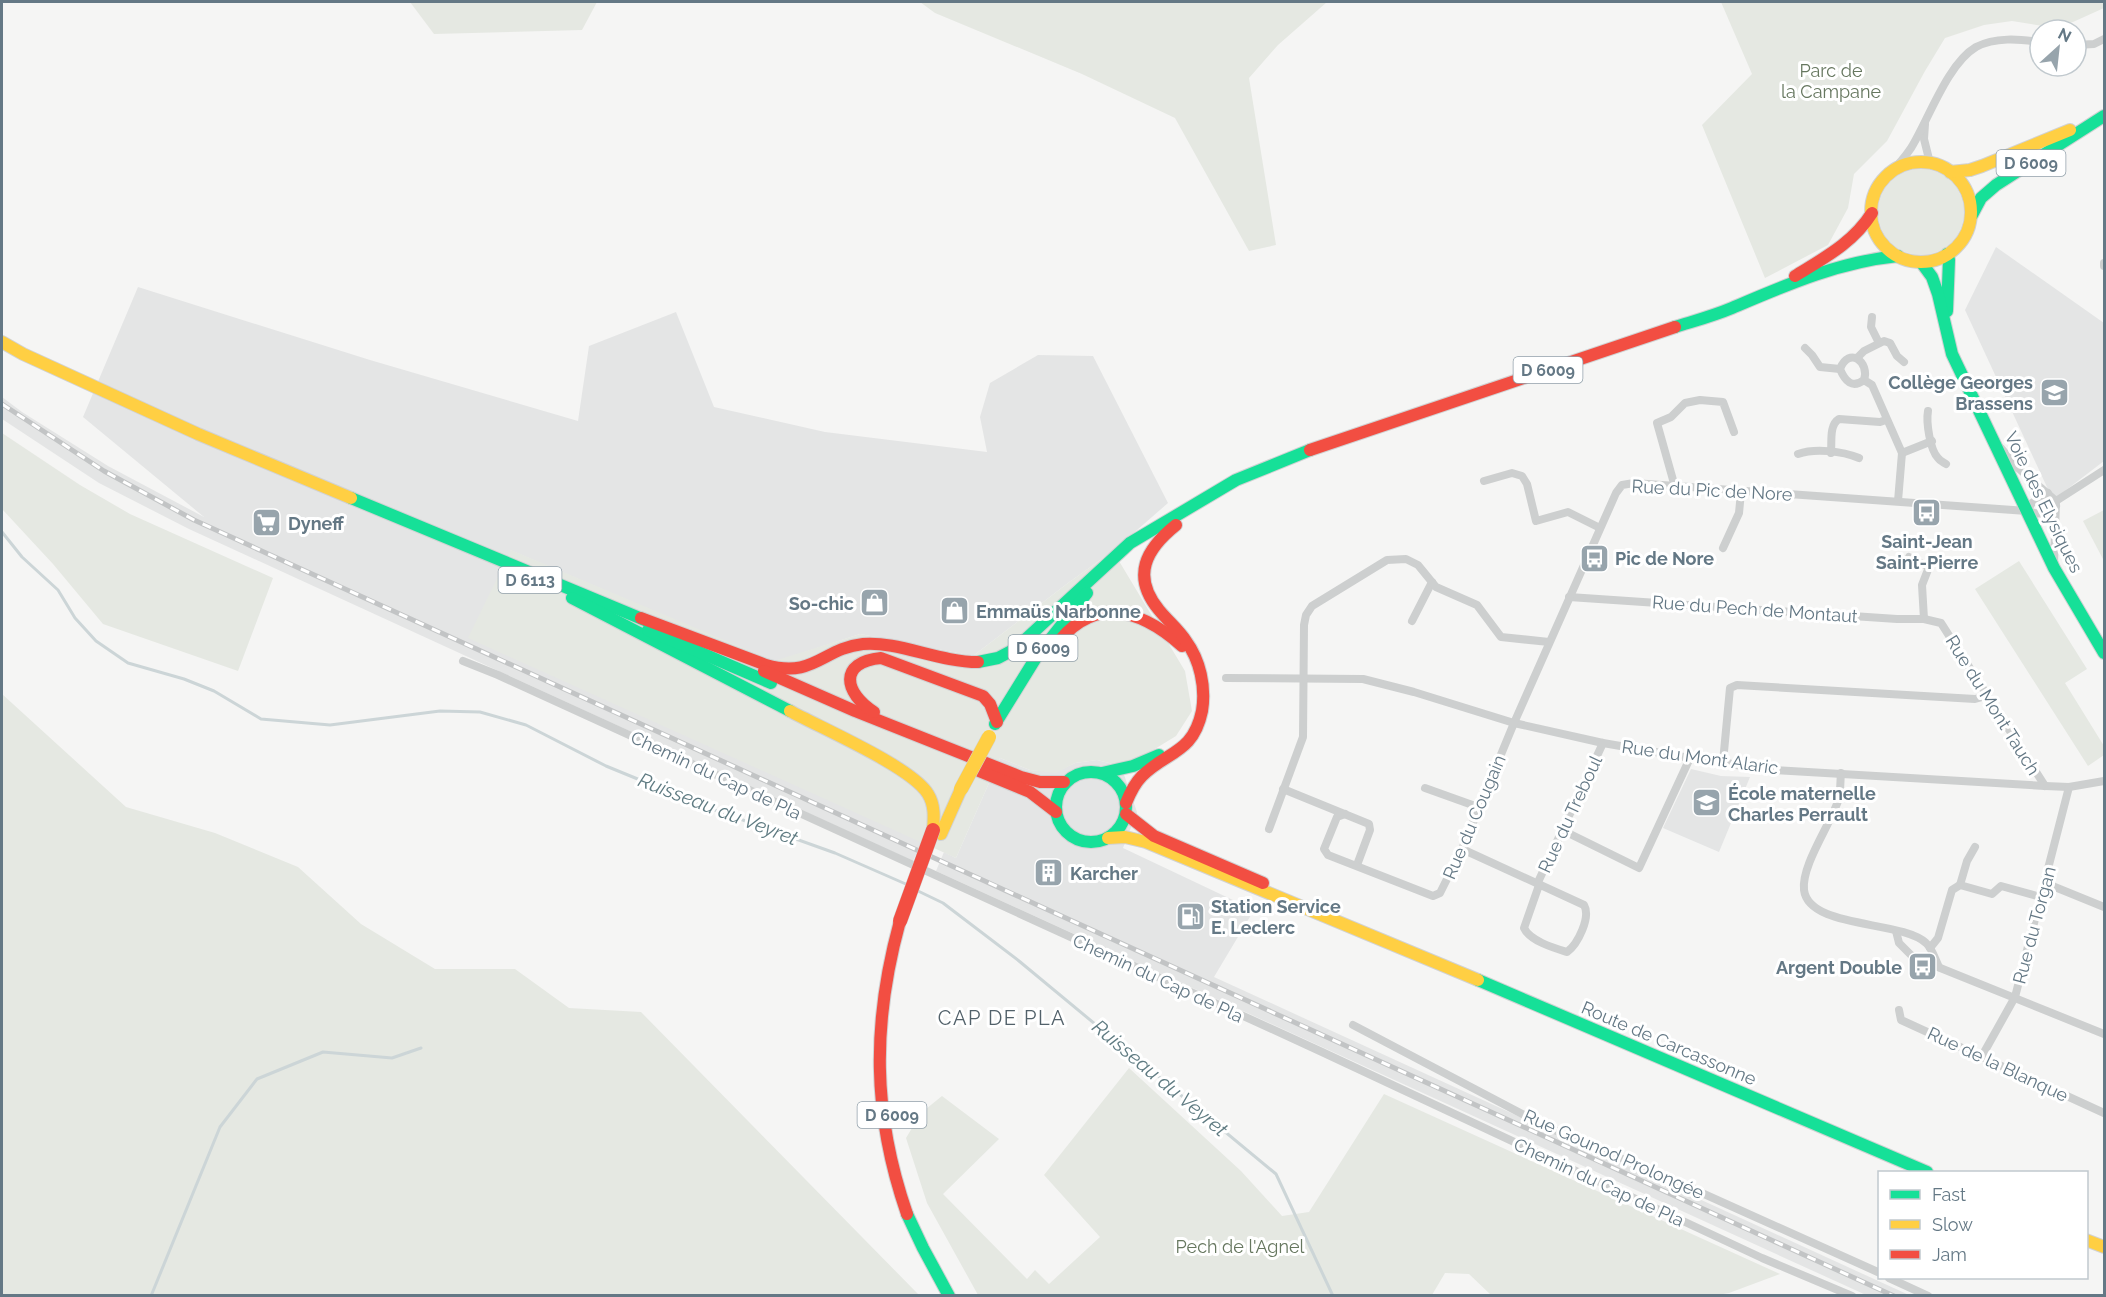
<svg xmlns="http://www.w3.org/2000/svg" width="2106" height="1297" viewBox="0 0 2106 1297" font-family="Raleway,sans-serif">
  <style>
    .built { fill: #e4e5e5 }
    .green { fill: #e5e8e2 }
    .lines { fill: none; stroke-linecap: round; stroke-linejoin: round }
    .stream { stroke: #ccd5d7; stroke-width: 3 }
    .fast-casing { stroke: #d1d2d3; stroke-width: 14 }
    .slow-casing { stroke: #d1d2d3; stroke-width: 14 }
    .jam-casing { stroke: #d1d2d3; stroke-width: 14 }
    .street { stroke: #cdcfcf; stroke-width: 8 }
    .fast { stroke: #16e098; stroke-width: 12 }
    .slow { stroke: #ffcf43; stroke-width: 12 }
    .jam { stroke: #f24e42; stroke-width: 12 }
    .rail-casing { stroke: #c2c4c5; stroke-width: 5 }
    .rail { stroke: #fff; stroke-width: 3; stroke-dasharray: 9; stroke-linecap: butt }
    .slow-bridge-casing { stroke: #d1d2d2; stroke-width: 15; stroke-linecap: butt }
    .jam-bridge-casing { stroke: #d1d2d2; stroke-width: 15; stroke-linecap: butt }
    .slow-bridge { stroke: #ffcf43; stroke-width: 14 }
    .jam-bridge { stroke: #f24e42; stroke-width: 14 }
    .labels { text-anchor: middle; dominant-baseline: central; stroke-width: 6; stroke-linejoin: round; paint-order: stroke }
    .shield { fill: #fff; stroke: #92a0aa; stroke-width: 1.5 }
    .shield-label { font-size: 16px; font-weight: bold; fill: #647885 }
    .park-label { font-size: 18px; fill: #66775f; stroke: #fff }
    .poi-label { font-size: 18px; font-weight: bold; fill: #647885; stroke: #fff; text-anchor: start }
    .street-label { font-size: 18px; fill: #647885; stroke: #fff }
    .water-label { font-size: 20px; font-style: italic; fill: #5f7b82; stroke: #fff }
    .neighbourhood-label { font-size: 20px; letter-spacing: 1.5px; fill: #52616a; stroke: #fff }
  </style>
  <rect width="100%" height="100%" fill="#f5f5f4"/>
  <g class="built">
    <path d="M1996 247 2104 323V461L2053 500 1965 310Z"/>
    <path d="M138 287 370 360 578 421 589 346 676 312 714 407 825 432 987 452 980 417 990 383 1038 355 1093 356 1168 503 1113 551 1068 583 973 656 860 634 774 662 510 550 922 842 913 861 189 529 99 483 2 419V397L22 412 108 466 204 517 83 417Z"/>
    <path d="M1000 758 1030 770 1056 772 1075 763 1097 760 1121 766 1137 812 1123 848 1254 910 1214 977 1909 1295H1866L936 871 944 852 956 858Z"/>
    <path d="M1691 769 1721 776 1750 777 1719 852 1663 828Z"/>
  </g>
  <g class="green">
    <path d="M410 2H597L582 30 434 34Z"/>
    <path d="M920 2H1327L1278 45 1249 78 1276 245 1249 251 1175 118 1082 74 935 13Z"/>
    <path d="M1721 2H2104V8L2073 22 2043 26 2012 21 1984 25 1945 38 1925 71 1887 141 1854 174 1848 208 1828 245 1765 278 1702 125 1752 74Z"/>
    <circle cx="1921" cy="212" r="43"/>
    <path d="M2 433 80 485 130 514 273 578 238 671 103 624 53 564 2 509Z"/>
    <path d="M2104 510V561L2083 521Z"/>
    <path d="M511 550 774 661 860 634 973 656 1068 583 1113 551 1185 671 1192 711 1176 736 1145 755 1121 766 1097 760 1075 763 1056 773 1030 770 1000 758 956 858 468 638Z"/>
    <path d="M2019 561 2087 669 2065 683 2104 746V755L2088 766 1975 589Z"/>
    <path d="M2 694 126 807 215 833 298 867 361 924 435 969H515L569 1008 641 1012 919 1295H2Z"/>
    <path d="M1129 1068 1241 1171 1282 1216 1309 1212 1384 1094 1780 1274 1729 1293 1712 1296 1491 1295 1469 1274 1445 1273 1432 1295H978L927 1203 906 1138 921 1113 942 1096 999 1139 943 1194 1027 1279 1035 1270 1049 1284 1100 1237 1044 1175Z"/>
  </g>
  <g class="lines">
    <g class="stream">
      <path d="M2 532 22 557 58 590 75 618 96 641 128 663 184 679 214 691 261 719 330 725 440 711 480 712 526 725 606 766 701 805 835 853 908 885"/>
      <path d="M916 890 943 903 1019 961 1276 1174 1333 1296"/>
      <path d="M151 1296 220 1127 257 1079 323 1052 392 1058 421 1048"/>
    </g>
    <defs>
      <g id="fast">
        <path d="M1972 215 1981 198 1996 185 2104 116"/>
        <path d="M1947 254 1949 260 1947 311"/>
        <path d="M1921 262 1932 277 1938 294 1952 354 2054 568 2104 653"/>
        <path d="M1675 327C1694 321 1713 316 1732 308 1786 285 1838 262 1898 256"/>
        <path d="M351 498 647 621"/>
        <path d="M572 598 790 711"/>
        <path d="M648 630 771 683"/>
        <path d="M978 662 998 658 1015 649 1130 543 1236 480 1310 450"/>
        <path d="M995 724 1037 656 1087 593"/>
        <circle cx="1091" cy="807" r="35"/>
        <path d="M1102 773 1133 766 1159 755"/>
        <path d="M1478 980 1927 1172"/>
        <path d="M907 1214 923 1248 949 1296"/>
      </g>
      <g id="slow">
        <circle cx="1921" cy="212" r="50"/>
        <path d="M1950 172 1970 170 1982 166 2070 130"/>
        <path d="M2 342 23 354 198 434 351 498"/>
        <path d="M790 711C821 728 912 767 928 794 935 805 934 818 933 830"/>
        <path d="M941 834 961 789"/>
        <path d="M1108 838 1125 837 1146 842 1478 980"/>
        <path d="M2086 1240 2104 1247"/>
      </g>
      <g id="jam">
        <path d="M1795 276C1824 258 1853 243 1872 213"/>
        <path d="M1310 450 1675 327"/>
        <path d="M641 618 766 665C814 679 823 648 863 644 898 641 939 662 978 662"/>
        <path d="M1053 649C1091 595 1138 607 1182 646"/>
        <path d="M764 671 855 711 1021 777 1040 782H1064"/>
        <path d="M874 712C844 693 838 662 881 658L983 696 990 704 997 722"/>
        <path d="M979 771 1030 792 1056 812"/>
        <path d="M1126 803C1130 793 1134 784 1142 776 1167 751 1193 754 1202 711 1206 687 1200 660 1186 641 1179 630 1168 621 1159 610 1131 576 1146 549 1176 525"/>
        <path d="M1126 814 1154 836 1263 883"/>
        <path d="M900 921C872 1023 872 1113 907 1214"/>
      </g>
    </defs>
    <use href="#fast" class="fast-casing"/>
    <use href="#slow" class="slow-casing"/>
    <use href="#jam" class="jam-casing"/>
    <g class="street">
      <path d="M2076 45 2094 44 2104 39"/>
      <path d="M1925 124 1924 139 1930 163"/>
      <path d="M1890 173C1898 165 1905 157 1911 148 1928 121 1947 64 1976 47 1995 37 2019 39 2040 42"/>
      <path d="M2104 263V266"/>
      <path d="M1872 317 1871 327 1879 343"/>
      <path d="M1805 348 1812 355 1820 367 1840 369"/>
      <path d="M1857 358 1864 351 1884 341 1890 343 1897 356 1904 362"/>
      <path d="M1864 380C1870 362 1849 346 1840 369 1845 381 1852 389 1864 380L1872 385 1902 453 1898 501"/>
      <path d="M1928 411C1926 422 1930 450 1938 458 1940 461 1943 462 1946 464"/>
      <path d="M2001 448 2017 467 2056 501 2054 564"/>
      <path d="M1831 453C1832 441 1829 425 1839 419L1880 422 1886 420"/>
      <path d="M1902 453 1932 441"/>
      <path d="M1798 454C1815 448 1842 451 1859 458"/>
      <path d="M1484 481 1512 473 1522 476 1527 484 1536 521 1568 512 1600 528"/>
      <path d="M1675 487 1657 423 1671 417 1685 403 1700 400 1723 402 1734 432"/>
      <path d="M2056 501 2104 470"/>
      <path d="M2027 511 2032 503 2048 493"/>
      <path d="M1723 548 1739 513 1741 492"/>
      <path d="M1909 557 1929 567 1922 585 1924 619"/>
      <path d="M1569 597 1897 619H1924L1941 623 2045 786"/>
      <path d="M1412 621 1432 582"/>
      <path d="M463 661 498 675 1322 1052 1762 1258 1852 1296"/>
      <path d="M1226 678 1363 679 1414 692 1514 723 1603 743 1690 758 1709 759 1755 769 2045 786 2069 787 2104 781"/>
      <path d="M1723 762 1730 688 1737 685 1975 699 1986 696"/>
      <path d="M1841 773C1840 782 1841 792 1838 801 1830 825 1801 866 1804 890 1809 929 1901 920 1926 943 1932 948 1935 959 1939 967"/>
      <path d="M1425 788 1478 807"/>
      <path d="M1283 789 1369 824 1370 830 1357 865"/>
      <path d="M1345 814 1337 817 1324 849 1328 855 1433 896 1440 893 1462 849 1514 723 1616 493 1622 485 1634 483 2027 511C2039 515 2046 515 2056 506"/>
      <path d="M1269 829 1303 737 1304 625 1306 615 1312 606 1387 560 1406 559 1418 565 1436 587 1477 605 1501 637 1549 642"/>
      <path d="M1562 830 1639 868 1690 758"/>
      <path d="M1462 849 1584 905C1591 917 1578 944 1567 952 1554 948 1530 941 1524 928L1538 888 1539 880 1603 743"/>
      <path d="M2045 883 2104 907"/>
      <path d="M1960 885 1967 861 1975 847"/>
      <path d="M1896 931 1899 943 1913 957 2104 1034"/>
      <path d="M1930 948 1938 938 1952 890 1960 885 1992 894 2001 886 2041 897"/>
      <path d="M1899 1010 1901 1020 2104 1113"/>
      <path d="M1353 1025 1545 1126 1684 1185 1880 1273"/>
      <path d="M1982 1056 2015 997 2069 787"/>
      <path d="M1889 1278 1928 1296"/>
    </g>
    <use href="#fast" class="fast"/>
    <use href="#slow" class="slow"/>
    <use href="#jam" class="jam"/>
    <defs>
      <path id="rail" d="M2 404 104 471 194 520 1894 1296"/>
    </defs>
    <use href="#rail" class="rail-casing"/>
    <use href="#rail" class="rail"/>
    <defs>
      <path id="slow-bridge" d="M961 789 989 737"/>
      <path id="jam-bridge" d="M900 921 933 830"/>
    </defs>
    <use href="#slow-bridge" class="slow-bridge-casing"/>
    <use href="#jam-bridge" class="jam-bridge-casing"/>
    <use href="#slow-bridge" class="slow-bridge"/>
    <use href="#jam-bridge" class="jam-bridge"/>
  </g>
  <defs>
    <symbol id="school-square" viewBox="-11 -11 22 22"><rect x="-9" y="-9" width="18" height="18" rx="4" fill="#97a4ac" stroke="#fff"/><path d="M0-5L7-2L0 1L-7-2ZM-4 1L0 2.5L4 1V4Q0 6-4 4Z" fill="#fff"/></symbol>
    <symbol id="bus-square" viewBox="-11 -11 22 22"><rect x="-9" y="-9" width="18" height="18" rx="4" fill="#97a4ac" stroke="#fff"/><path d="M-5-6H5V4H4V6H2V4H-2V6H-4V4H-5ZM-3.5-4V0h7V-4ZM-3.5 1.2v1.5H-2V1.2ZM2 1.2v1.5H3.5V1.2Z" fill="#fff"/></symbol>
    <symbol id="supermarket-square" viewBox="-11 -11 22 22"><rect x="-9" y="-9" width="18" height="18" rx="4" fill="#97a4ac" stroke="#fff"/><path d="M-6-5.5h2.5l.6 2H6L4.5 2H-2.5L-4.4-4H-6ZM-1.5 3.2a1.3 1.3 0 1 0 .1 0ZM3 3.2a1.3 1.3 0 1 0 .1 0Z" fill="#fff"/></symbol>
    <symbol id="shop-square" viewBox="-11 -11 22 22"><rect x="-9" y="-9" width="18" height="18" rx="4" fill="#97a4ac" stroke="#fff"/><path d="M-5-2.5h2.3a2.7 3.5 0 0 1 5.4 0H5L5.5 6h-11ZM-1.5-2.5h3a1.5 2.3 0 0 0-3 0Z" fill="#fff"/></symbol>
    <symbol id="building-square" viewBox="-11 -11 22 22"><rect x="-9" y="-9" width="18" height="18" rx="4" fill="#97a4ac" stroke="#fff"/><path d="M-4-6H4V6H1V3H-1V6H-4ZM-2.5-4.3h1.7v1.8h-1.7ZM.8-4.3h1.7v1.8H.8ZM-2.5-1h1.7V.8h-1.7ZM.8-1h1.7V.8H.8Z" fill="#fff"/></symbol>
    <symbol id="fuel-square" viewBox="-11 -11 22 22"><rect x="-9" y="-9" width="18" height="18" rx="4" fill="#97a4ac" stroke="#fff"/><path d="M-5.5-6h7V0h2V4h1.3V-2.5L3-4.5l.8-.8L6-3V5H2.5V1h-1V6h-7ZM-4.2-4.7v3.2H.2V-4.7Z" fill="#fff"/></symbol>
  </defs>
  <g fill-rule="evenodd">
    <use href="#school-square" x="2038" y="376" width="33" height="33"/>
    <use href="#bus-square" x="1910" y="496" width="33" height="33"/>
    <use href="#supermarket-square" x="250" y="506" width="33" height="33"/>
    <use href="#bus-square" x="1578" y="542" width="33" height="33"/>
    <use href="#shop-square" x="858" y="586" width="33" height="33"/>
    <use href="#shop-square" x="938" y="594" width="33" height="33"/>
    <use href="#school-square" x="1690" y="786" width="33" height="33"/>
    <use href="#building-square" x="1032" y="856" width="33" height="33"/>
    <use href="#fuel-square" x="1174" y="900" width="33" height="33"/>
    <use href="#bus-square" x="1906" y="950" width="33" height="33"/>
  </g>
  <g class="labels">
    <g class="shield">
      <rect x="1996.5" y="150" width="69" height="26" rx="4.5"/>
      <rect x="1513.5" y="357" width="69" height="26" rx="4.5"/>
      <rect x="498.5" y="567" width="63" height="26" rx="4.5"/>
      <rect x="1008.5" y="635" width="69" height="26" rx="4.5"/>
      <rect x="857.5" y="1102" width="69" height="26" rx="4.5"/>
    </g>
    <g class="shield-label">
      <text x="2031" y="163">D 6009</text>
      <text x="1548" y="370">D 6009</text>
      <text x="530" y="580">D 6113</text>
      <text x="1043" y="648">D 6009</text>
      <text x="892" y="1115">D 6009</text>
    </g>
    <g class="park-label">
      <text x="1831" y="70">Parc de<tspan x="1831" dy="21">la Campane</tspan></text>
      <text x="1240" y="1246">Pech de l'Agnel</text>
    </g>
    <g class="poi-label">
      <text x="2033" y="382" text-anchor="end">Collège Georges<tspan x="2033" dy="21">Brassens</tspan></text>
      <text x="288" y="523">Dyneff</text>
      <text x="1927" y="541" text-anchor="middle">Saint-Jean<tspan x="1927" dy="21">Saint-Pierre</tspan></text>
      <text x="1615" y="558">Pic de Nore</text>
      <text x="854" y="603" text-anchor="end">So-chic</text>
      <text x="976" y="611">Emmaüs Narbonne</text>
      <text x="1728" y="793">École maternelle<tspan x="1728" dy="21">Charles Perrault</tspan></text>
      <text x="1070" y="873">Karcher</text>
      <text x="1211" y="906">Station Service<tspan x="1211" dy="21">E. Leclerc</tspan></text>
      <text x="1902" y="967" text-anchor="end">Argent Double</text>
    </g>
    <g class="street-label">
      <text transform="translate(1712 490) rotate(3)">Rue du Pic de Nore</text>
      <text transform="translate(2044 502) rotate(64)">Voie des Elysiques</text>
      <text transform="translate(1755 609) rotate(4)">Rue du Pech de Montaut</text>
      <text transform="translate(1993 705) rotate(58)">Rue du Mont Tauch</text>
      <text transform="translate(1700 757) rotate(8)">Rue du Mont Alaric</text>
      <text transform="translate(716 775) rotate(25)">Chemin du Cap de Pla</text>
      <text transform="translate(1570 814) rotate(-65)">Rue du Treboul</text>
      <text transform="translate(1474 817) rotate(-67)">Rue du Cougain</text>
      <text transform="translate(2034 925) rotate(-75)">Rue du Torgan</text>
      <text transform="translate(1158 978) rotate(25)">Chemin du Cap de Pla</text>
      <text transform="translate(1669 1043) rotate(23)">Route de Carcassonne</text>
      <text transform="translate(1998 1064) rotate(25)">Rue de la Blanque</text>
      <text transform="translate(1614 1154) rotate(24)">Rue Gounod Prolongée</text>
      <text transform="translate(1599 1182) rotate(25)">Chemin du Cap de Pla</text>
    </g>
    <g class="water-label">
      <text transform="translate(718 809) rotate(21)">Ruisseau du Veyret</text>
      <text transform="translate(1160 1078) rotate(40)">Ruisseau du Veyret</text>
    </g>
    <g class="neighbourhood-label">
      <text x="1002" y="1018">CAP DE PLA</text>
    </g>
  </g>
  <rect width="2106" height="1297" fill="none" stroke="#647885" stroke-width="6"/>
  <rect x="1878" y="1171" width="210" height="108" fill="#ffffff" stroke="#c1c9ce" stroke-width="1.5"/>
  <rect x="1890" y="1190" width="30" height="9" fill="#16e098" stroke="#c1c9ce" stroke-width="1.5"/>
  <text x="1932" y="1201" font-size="18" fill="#647885">Fast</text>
  <rect x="1890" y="1220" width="30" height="9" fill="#ffcf43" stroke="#c1c9ce" stroke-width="1.5"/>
  <text x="1932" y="1231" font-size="18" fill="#647885">Slow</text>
  <rect x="1890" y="1250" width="30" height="9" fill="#f24e42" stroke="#c1c9ce" stroke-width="1.5"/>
  <text x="1932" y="1261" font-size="18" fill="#647885">Jam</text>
  <g transform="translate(2058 48) rotate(27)"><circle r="28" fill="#ffffff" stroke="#c1c9ce" stroke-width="1.5"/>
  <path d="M0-4.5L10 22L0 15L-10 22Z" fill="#97a4ac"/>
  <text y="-9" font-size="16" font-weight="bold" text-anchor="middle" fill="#647885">N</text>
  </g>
</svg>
